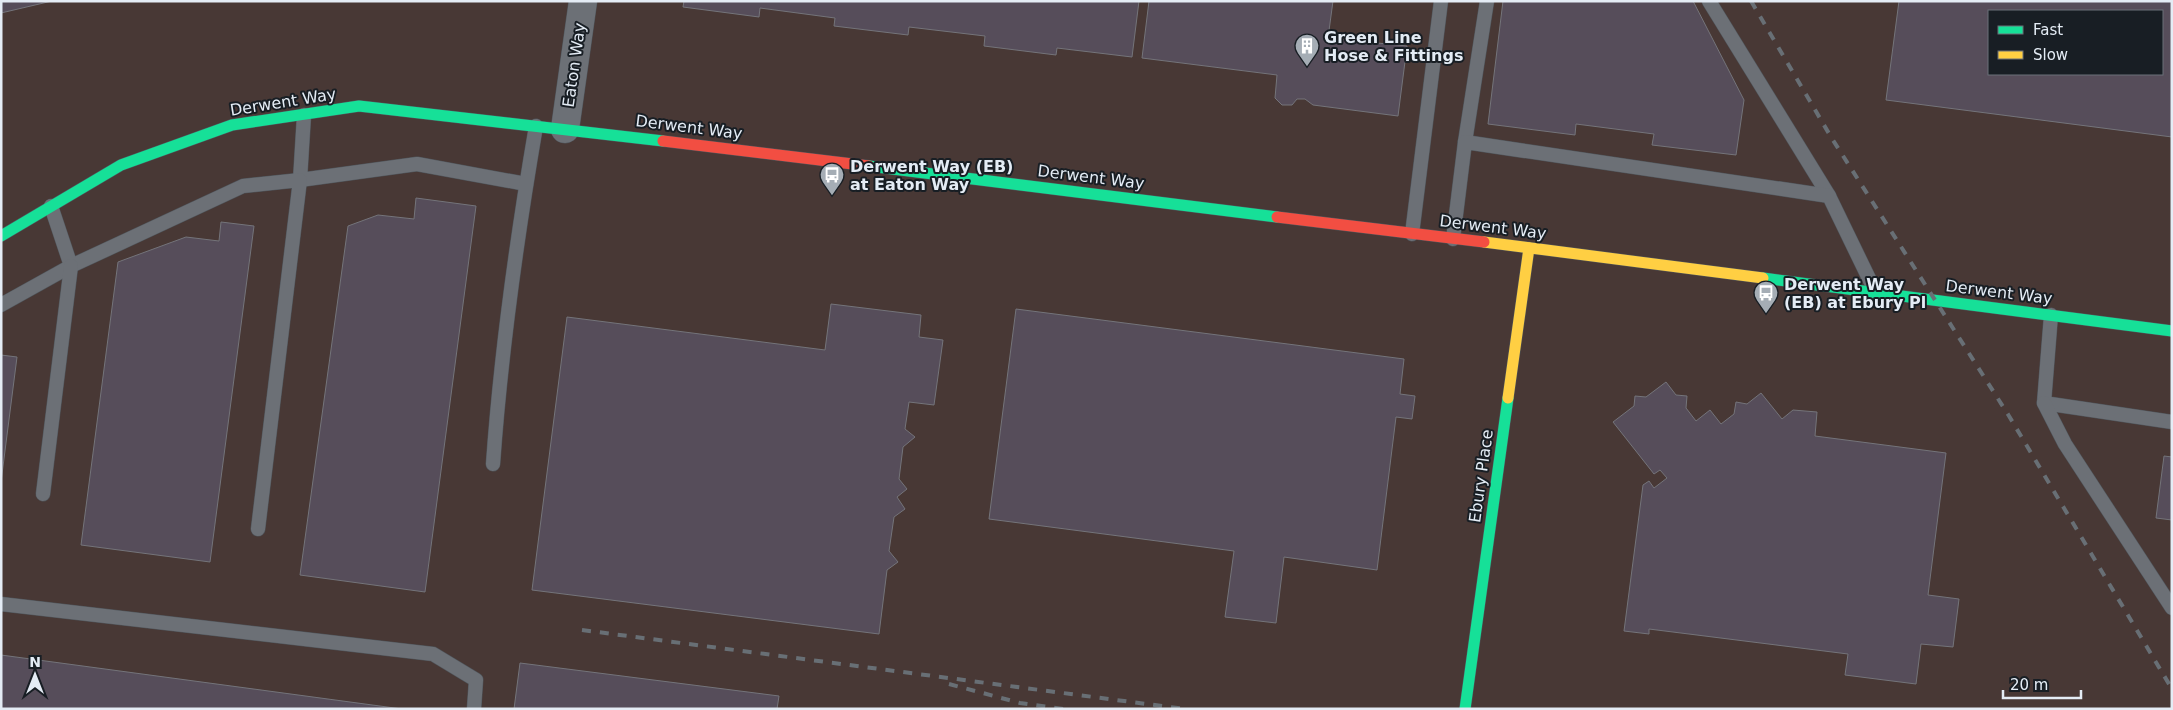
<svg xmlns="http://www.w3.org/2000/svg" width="2173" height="710" viewBox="0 0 2173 710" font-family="'DejaVu Sans',sans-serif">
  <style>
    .commercial { fill: #483835; fill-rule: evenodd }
    .building { fill: #564d5a; stroke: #74747a; fill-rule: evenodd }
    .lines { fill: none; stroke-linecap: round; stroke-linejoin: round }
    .lane-casing { stroke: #4f555b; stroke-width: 15 }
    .street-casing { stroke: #4f555b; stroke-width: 29 }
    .fast-casing { stroke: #4f555b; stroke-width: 12 }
    .slow-casing { stroke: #4f555b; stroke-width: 12 }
    .jam-casing { stroke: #4f555b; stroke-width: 12 }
    .lane { stroke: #6c7076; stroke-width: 14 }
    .street { stroke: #6c7076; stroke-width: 28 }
    .fast { stroke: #16e098; stroke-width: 11 }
    .slow { stroke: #ffcf43; stroke-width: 11 }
    .jam { stroke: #f24e42; stroke-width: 11 }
    .rail { stroke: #686f75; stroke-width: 4; stroke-dasharray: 9 9; stroke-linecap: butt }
    .labels { text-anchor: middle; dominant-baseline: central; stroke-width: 4; stroke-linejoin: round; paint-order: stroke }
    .poi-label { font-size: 16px; font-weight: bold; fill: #e4ecf5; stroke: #181e24; text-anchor: start }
    .street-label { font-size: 16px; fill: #e4ecf5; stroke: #181e24 }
  </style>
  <rect width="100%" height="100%" fill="#31383f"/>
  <path class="commercial" d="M1 1H2172V709H1ZM1989 11H2162V74H1989Z"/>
  <g class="building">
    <path d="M1 1H52L1 13Z"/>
    <path d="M684 1H1139L1132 57 1057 48 1056 55 984 46 985 36 909 27 908 35 834 26 835 18 760 8 759 17 683 7Z"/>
    <path d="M1149 1H1333L1328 38 1407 46 1398 116 1313 105 1305 99H1297L1292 105H1282L1275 98 1277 75 1142 58Z"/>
    <path d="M1503 1H1693L1744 100 1736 155 1652 145 1654 134 1576 124 1575 135 1488 124Z"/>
    <path d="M1899 1H2172V137L1886 100ZM1989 11H2162V74H1989Z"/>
    <path d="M416 198 476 206 425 592 300 575 348 226 378 215 414 219Z"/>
    <path d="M221 222 254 226 210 562 81 545 118 262 186 237 219 241Z"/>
    <path d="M831 304 921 315 919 337 943 340 934 405 909 402 905 429 915 437 903 447 899 479 907 489 897 497 905 509 894 517 889 551 898 562 887 570 879 634 532 590 567 317 825 350Z"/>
    <path d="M1016 309 1404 359 1400 394 1415 396 1412 419 1396 417 1377 570 1284 557 1276 623 1225 617 1234 551 989 519Z"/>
    <path d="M1 355 17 357 1 482Z"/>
    <path d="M1666 382 1676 395 1687 396 1686 408 1696 421 1710 410 1721 424 1734 414 1736 402 1747 404 1761 393 1782 419 1793 410 1817 412 1815 436 1946 453 1928 595 1959 599 1953 647 1921 644 1916 684 1845 675 1848 654 1649 629V634L1624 631 1643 485 1649 481 1654 488 1667 478 1660 470 1654 474 1613 422 1634 406 1635 396 1646 397Z"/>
    <path d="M2164 456 2172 457V520L2156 518Z"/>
    <path d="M1 655 402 709H1Z"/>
    <path d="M520 663 779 696 777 709H514Z"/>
  </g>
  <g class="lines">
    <defs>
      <g id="lane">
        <path d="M1709 1 1829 196"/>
        <path d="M304 115 300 180 417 164 526 184"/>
        <path d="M1465 142 1487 1"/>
        <path d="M51 206 71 266 243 186 300 180 258 529"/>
        <path d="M1412 234 1441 1"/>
        <path d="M1453 239 1465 142 1829 196 1876 293"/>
        <path d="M1 305 71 266"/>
        <path d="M2051 315 2044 403 2172 422"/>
        <path d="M2044 403 2065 444 2172 608"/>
        <path d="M493 464C501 351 517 237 536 126"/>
        <path d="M43 494 71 266"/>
        <path d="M1 604 433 654 476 680 474 709"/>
      </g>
      <path id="street" d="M565 129 583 1"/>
      <g id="fast">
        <path d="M869 166 1277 217"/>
        <path d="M1 236 121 165 232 125 359 106 663 141"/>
        <path d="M1763 278 2172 331"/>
        <path d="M1465 709 1508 398"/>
      </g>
      <g id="slow">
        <path d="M1484 242 1763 278"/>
        <path d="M1508 398 1529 248"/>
      </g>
      <g id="jam">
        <path d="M663 141 869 166"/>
        <path d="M1277 217 1484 242"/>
      </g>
    </defs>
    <use href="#lane" class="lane-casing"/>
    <use href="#street" class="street-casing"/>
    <use href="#fast" class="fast-casing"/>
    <use href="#slow" class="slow-casing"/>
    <use href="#jam" class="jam-casing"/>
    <use href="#lane" class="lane"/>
    <use href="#street" class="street"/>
    <use href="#fast" class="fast"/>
    <use href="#slow" class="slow"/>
    <use href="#jam" class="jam"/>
    <g class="rail">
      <path d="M1751 1 1831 137 2009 416 2172 689"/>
      <path d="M582 630 1185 709"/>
      <path d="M949 684 1020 703 1063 709"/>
    </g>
  </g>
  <defs>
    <symbol id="building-pin" viewBox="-11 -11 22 30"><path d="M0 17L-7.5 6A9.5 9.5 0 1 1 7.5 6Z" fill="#a5adb5" stroke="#181e24"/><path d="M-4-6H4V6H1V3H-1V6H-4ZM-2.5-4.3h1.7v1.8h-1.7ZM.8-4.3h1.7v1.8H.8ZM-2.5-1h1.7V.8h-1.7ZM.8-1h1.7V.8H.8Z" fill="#fff"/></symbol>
    <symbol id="bus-pin" viewBox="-11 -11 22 30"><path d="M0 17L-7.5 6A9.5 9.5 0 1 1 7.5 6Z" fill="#a5adb5" stroke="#181e24"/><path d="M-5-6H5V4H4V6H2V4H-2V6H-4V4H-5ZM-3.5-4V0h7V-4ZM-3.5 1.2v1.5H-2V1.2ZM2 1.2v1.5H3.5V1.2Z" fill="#fff"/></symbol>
  </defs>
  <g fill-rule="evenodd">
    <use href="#building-pin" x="1293" y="32" width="28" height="38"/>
    <use href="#bus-pin" x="818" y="161" width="28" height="38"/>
    <use href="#bus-pin" x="1752" y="279" width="28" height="38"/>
  </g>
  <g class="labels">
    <g class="poi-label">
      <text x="1324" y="37">Green Line<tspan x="1324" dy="18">Hose &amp; Fittings</tspan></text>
      <text x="850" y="166">Derwent Way (EB)<tspan x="850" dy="18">at Eaton Way</tspan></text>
      <text x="1784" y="284">Derwent Way<tspan x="1784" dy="18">(EB) at Ebury Pl</tspan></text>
    </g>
    <g class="street-label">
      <text transform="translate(574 65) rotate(-82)">Eaton Way</text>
      <text transform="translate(283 102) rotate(-9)">Derwent Way</text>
      <text transform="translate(689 127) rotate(7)">Derwent Way</text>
      <text transform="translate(1091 177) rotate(7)">Derwent Way</text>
      <text transform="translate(1493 227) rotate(7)">Derwent Way</text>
      <text transform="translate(1999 292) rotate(7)">Derwent Way</text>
      <text transform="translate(1481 476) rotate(-82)">Ebury Place</text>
    </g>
  </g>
  <rect width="2173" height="710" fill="none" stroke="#e4ecf5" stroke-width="5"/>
  <rect x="1988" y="10" width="175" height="65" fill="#181e24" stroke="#6a7078"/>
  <rect x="1998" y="26" width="25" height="8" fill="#16e098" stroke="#6a7078"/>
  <text x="2033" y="35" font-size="15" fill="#e4ecf5">Fast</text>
  <rect x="1998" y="51" width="25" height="8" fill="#ffcf43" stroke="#6a7078"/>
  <text x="2033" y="60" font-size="15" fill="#e4ecf5">Slow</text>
  <g transform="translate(35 675)" stroke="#181e24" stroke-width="4" paint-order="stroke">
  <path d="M0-4L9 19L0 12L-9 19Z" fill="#e4ecf5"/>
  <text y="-8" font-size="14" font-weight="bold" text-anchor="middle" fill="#e4ecf5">N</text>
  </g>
  <path d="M2003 690v8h78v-8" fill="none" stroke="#e4ecf5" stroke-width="2.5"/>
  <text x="2010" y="690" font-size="15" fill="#e4ecf5" stroke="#181e24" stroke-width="4" paint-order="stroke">20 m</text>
</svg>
